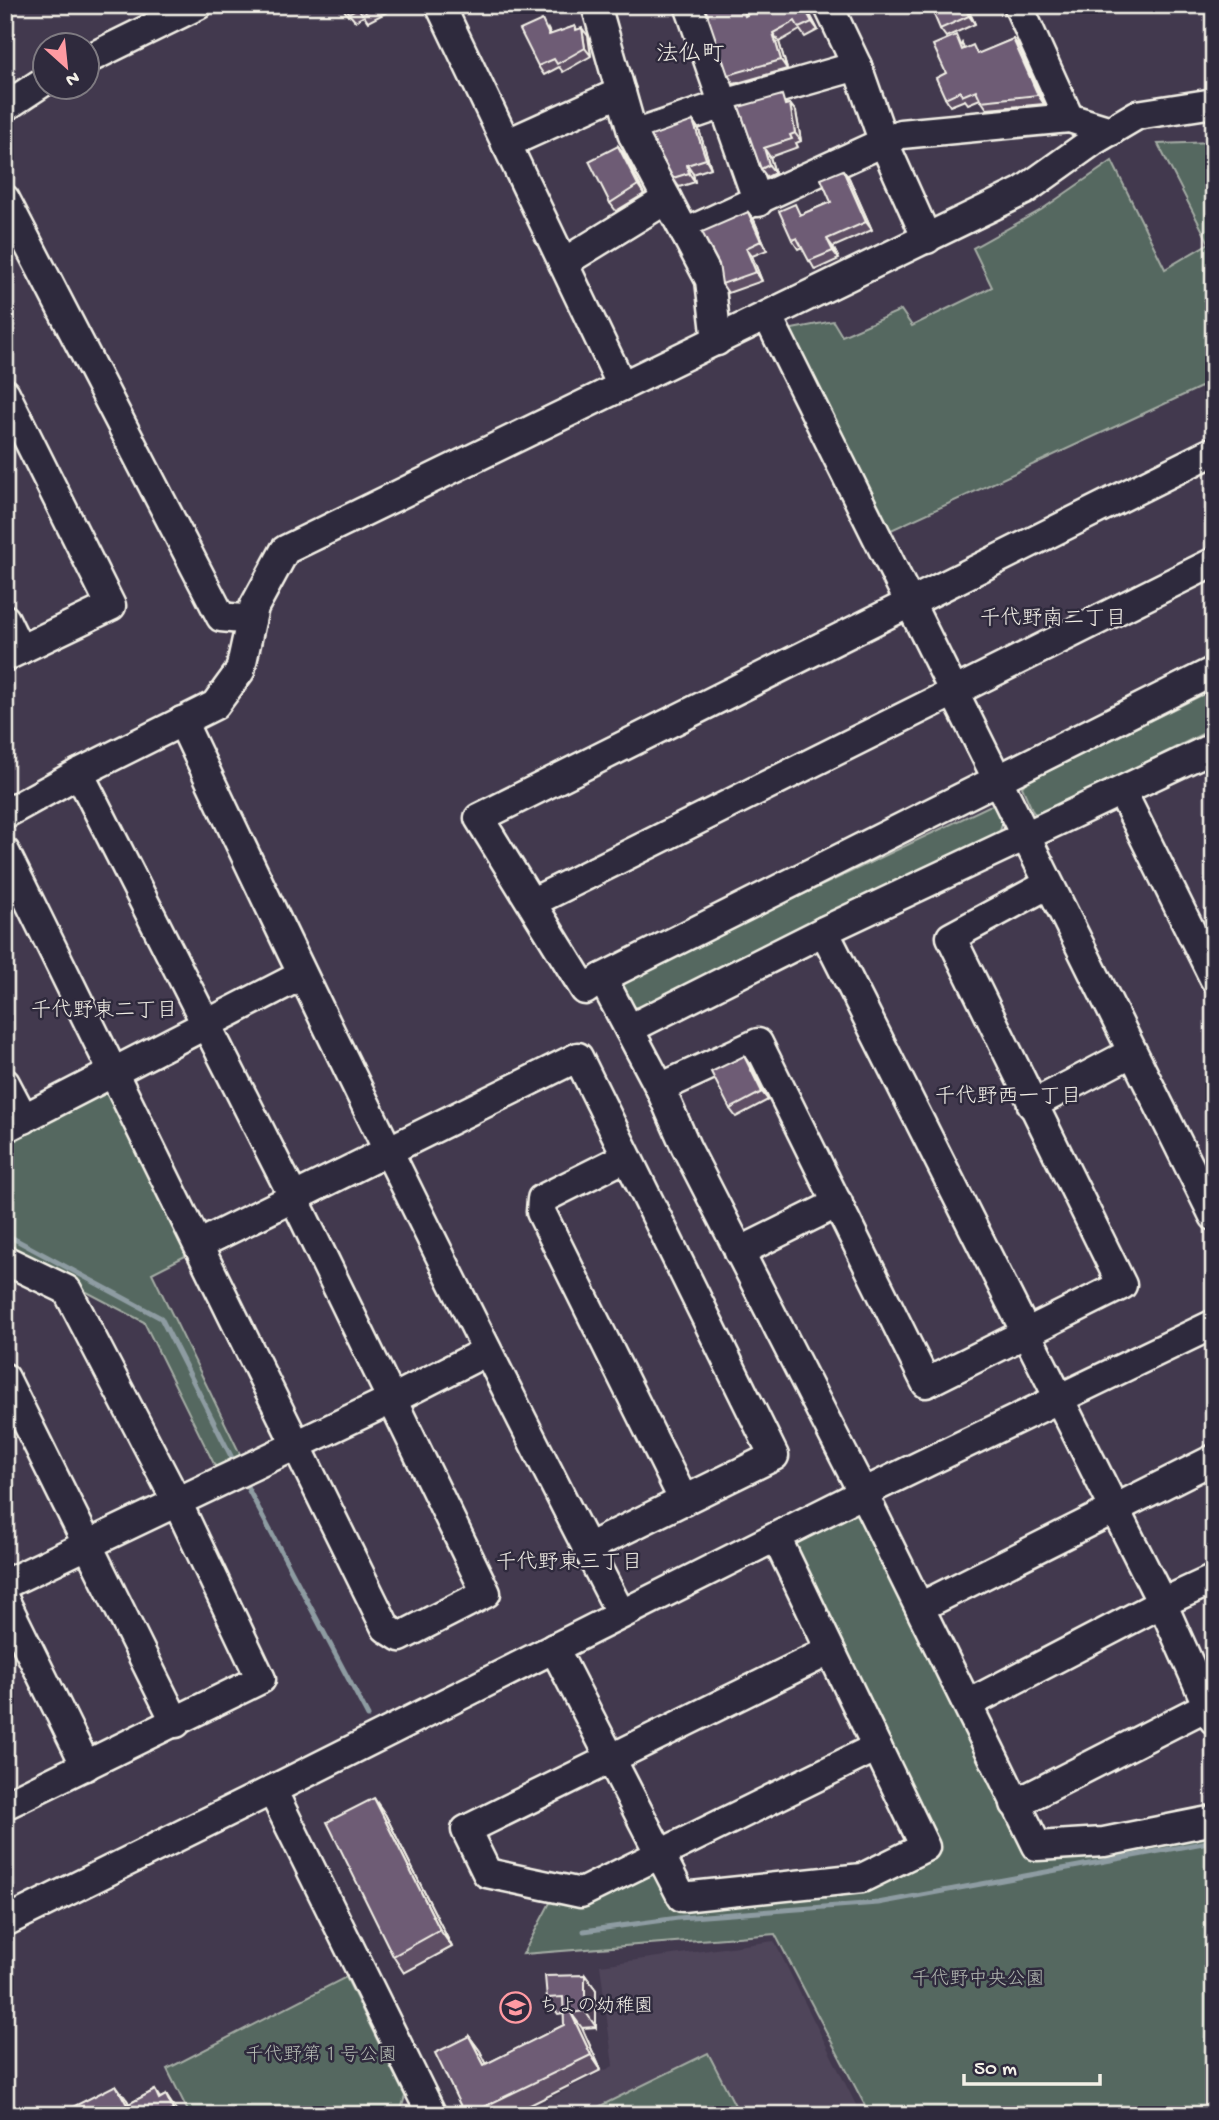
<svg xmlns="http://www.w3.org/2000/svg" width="1219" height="2120" viewBox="0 0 1219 2120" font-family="'Gochi Hand','Klee One',sans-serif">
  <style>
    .built { fill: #4f445a }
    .green { fill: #556860; stroke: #a4aca4; stroke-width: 2 }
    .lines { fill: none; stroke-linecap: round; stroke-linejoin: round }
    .stream { stroke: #8e9ca2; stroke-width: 5 }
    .minor-casing { stroke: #f4f1e8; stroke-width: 33 }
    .minor { stroke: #2f2a3d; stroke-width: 28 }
    .wall { fill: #5f4f65; stroke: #f4f1e8; stroke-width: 2 }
    .shaded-wall { fill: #4d4052; stroke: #f4f1e8; stroke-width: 2 }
    .building { fill: #6e5c75; stroke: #f4f1e8; stroke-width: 2 }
    .labels { text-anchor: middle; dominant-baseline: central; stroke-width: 5; stroke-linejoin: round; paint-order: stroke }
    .park-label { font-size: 19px; fill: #b4bab2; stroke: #2f2a3d }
    .poi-label { font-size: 19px; fill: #f4f1e8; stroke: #2f2a3d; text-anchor: start }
    .neighbourhood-label { font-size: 21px; fill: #f4f1e8; stroke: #2f2a3d }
    .quarter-label { font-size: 23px; fill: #f4f1e8; stroke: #2f2a3d }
  </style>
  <rect width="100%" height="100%" fill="#42394e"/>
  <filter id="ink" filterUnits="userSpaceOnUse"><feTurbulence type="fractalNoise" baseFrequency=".0143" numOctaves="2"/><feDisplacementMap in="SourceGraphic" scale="14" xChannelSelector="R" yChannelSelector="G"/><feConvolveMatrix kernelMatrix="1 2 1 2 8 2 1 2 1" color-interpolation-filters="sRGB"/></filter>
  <g filter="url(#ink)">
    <path class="built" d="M774 1941 861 2115H518L613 2066 600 1965Z"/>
    <g class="green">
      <path d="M1214 142V381L887 532 787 330 833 321 842 336 901 310 912 326 992 287 973 248 1041 210 1112 161 1165 269 1209 243 1158 144Z"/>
      <path d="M1214 689V728L1039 816 1033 812 1022 787 1026 782Z"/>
      <path d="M996 805 1003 821 999 834 642 1008 626 1006 613 985 989 806Z"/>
      <path d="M106 1088 195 1251 152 1273 241 1456 216 1468 144 1322 5 1249V1139Z"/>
      <path d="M860 1509 1029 1856 1214 1828V2115H870L775 1934 523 1954 554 1895 656 1863 674 1903 937 1850 793 1540Z"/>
      <path d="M346 1977 405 2096 401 2110 392 2115H190L167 2069Z"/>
      <path d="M708 2053 740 2115H582Z"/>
    </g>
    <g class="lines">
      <g class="stream">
        <path d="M5 1234 161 1318 236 1466"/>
        <path d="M244 1481 368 1716"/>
        <path d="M584 1931 678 1918 878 1903 1214 1841"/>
      </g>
      <defs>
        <g id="minor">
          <path d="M440 5 622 386"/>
          <path d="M596 5 633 135 710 280 717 341"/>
          <path d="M689 5 758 202"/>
          <path d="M828 5 857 66 884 143 927 239"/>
          <path d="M1018 5 1069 118"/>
          <path d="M88 59 198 5"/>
          <path d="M5 107 46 80"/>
          <path d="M633 135 724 104 857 66"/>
          <path d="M506 144 621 92"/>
          <path d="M5 199 221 617 251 620"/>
          <path d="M685 233 901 134 1069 118 1111 131"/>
          <path d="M563 263 667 199"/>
          <path d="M768 317 1214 1216"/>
          <path d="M5 393 111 606 5 657"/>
          <path d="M1214 451 479 818 585 990 602 978 1214 671"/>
          <path d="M5 619 20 650"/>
          <path d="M182 721C323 1021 469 1319 621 1614"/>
          <path d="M1122 792 1214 978"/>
          <path d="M5 814 79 773 215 705 240 671 254 607 285 550 1023 191 1093 141 1137 115 1214 103"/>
          <path d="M5 852 386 1628 400 1637 486 1593 294 1198 79 773"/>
          <path d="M533 902 1214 562"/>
          <path d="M824 931 1162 1603 1214 1720"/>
          <path d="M602 978 660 1088 686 1147 863 1493 1037 1846 1104 1842 1214 1820"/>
          <path d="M629 1029 824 931 1214 747"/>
          <path d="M5 1083 24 1119"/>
          <path d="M660 1088 758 1043 926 1383 1122 1285 951 937 1047 885"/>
          <path d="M1032 1105 1131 1053"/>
          <path d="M5 1128 302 975"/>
          <path d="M626 1157 542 1199 541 1212 684 1501"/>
          <path d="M200 1244 578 1057 774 1456 587 1548"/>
          <path d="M739 1252 838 1203"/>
          <path d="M5 1260 67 1290 177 1502 261 1679 5 1805"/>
          <path d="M5 1378 176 1723"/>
          <path d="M5 1584 393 1399 487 1351"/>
          <path d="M5 1601 86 1766"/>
          <path d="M920 1607 1214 1459"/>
          <path d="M554 1648 682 1897 862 1878 925 1847 776 1537"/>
          <path d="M829 1651 466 1830 487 1873 581 1893 877 1747"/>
          <path d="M968 1704 1162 1603 1214 1579"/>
          <path d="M1015 1804 1207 1706"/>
          <path d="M5 1922 272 1790"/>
          <path d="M432 2115 272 1790 863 1493 1214 1324"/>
        </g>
      </defs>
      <use href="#minor" class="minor-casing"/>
      <use href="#minor" class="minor"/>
    </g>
    <g class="wall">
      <path d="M341 5H389L391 10 368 22 364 16 355 21 350 15 348 16Z"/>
      <path d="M805 5 818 30 805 37 800 30 779 42 787 69 734 84 728 75 747 15Z"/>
      <path d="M943 5H966L975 24 946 37 940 29Z"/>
      <path d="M575 26 577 30 588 36 591 56 563 72 559 67 544 75 538 66 548 29 551 35Z"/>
      <path d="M1013 39 1019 47 1044 104 987 109 980 99 968 104 965 100 950 106 945 98 946 73 962 43 964 49 979 54Z"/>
      <path d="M790 104 796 112 801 141 796 143 798 147 770 157 775 173 767 177 761 169 739 107Z"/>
      <path d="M693 121 699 130 711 168 693 174 695 182 679 187 673 178Z"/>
      <path d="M618 146 624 154 644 194 616 211 610 203Z"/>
      <path d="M849 178 872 230 833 247 839 259 815 270 802 247 798 249 792 240 802 214 831 202Z"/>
      <path d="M748 212 754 220 767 250 752 256 762 281 728 293 722 284Z"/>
      <path d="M744 1056 750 1065 768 1100 736 1117 730 1109Z"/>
      <path d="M385 1814 452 1947 404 1973 393 1956Z"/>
      <path d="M585 1975 596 1990V2027L582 2028 601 2070 510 2115H465L469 2036 480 2051 486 2064 564 2025V2013L558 2014 547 1998Z"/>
      <path d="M155 2090 160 2098 166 2095 178 2115H57L127 2100 129 2104Z"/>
    </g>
    <g class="shaded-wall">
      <path d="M740 5H743L751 24 745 16Z"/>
      <path d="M803 5H805L818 30 812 22Z"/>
      <path d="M964 5H966L975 24 969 16Z"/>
      <path d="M582 28 588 36 591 56 585 48Z"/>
      <path d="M773 33 779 42 787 69 781 60Z"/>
      <path d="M1013 39 1019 47 1044 104 1038 95Z"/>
      <path d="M790 104 796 112 801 141 795 133Z"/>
      <path d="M693 121 699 130 711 168 706 159Z"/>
      <path d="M618 146 624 154 644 194 638 185Z"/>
      <path d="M764 148 770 157 775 173 769 165Z"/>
      <path d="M687 165 693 174 695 182 689 173Z"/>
      <path d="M843 170 849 178 872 230 866 222Z"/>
      <path d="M748 212 754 220 767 250 761 241Z"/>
      <path d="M827 239 833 247 839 259 833 251Z"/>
      <path d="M746 248 752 256 762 281 756 272Z"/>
      <path d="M744 1056 750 1065 768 1100 762 1092Z"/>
      <path d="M374 1798 385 1814 452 1947 440 1930Z"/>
      <path d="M585 1975 596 1990V2027L585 2011Z"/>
      <path d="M571 2013 582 2028 601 2070 591 2055Z"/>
      <path d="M469 2036 480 2051 495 2080 484 2065Z"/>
      <path d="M116 2085 127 2100 135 2115 127 2105Z"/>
      <path d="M166 2095 176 2110 178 2115H176L173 2110Z"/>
    </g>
    <g class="building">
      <path d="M341 5H378L362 14 358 8 349 13 345 6 342 8Z"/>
      <path d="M704 5H740L745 16 764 5H803L812 22 799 28 795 21 773 33 781 60 728 75Z"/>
      <path d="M943 5H964L969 16 940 29 932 10Z"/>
      <path d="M542 20 549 35 575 26 576 30 582 28 585 48 557 64 554 59 538 66 520 30Z"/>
      <path d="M956 35 962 50 973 45 977 54 1013 39 1038 95 981 101 976 90 962 96 960 91 945 98 936 78 946 73 933 45Z"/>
      <path d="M782 95 785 105 790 104 795 133 790 135 792 139 764 148 769 165 761 169 739 107Z"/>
      <path d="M693 121 706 159 687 165 689 173 673 178 651 136Z"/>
      <path d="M618 146 638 185 610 203 589 161Z"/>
      <path d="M843 170 866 222 827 239 833 251 809 261 797 238 792 240 779 211 795 204 800 215 831 202 821 179Z"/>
      <path d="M748 212 761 241 746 248 756 272 722 284 719 264 702 232Z"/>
      <path d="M744 1056 762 1092 730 1109 711 1072Z"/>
      <path d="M374 1798 440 1930 393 1956 327 1822Z"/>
      <path d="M585 1975V2011L571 2013 591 2055 467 2115H465L435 2053 469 2036 484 2065 564 2025 563 1997 547 1998 545 1976Z"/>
      <path d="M116 2085 127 2105 155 2090 159 2099 166 2095 173 2110 166 2113 167 2115H57Z"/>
    </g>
  </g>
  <defs>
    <symbol id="school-ring" viewBox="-11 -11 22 22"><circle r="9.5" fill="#2f2a3d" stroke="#ff9aa2" stroke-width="1.5"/><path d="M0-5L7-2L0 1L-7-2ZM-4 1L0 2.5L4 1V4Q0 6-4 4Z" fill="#ff9aa2"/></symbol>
  </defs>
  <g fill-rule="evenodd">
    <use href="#school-ring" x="498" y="1990" width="35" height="35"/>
  </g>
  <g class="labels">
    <g class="park-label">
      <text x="978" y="1980">千代野中央公園</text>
      <text x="321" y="2056">千代野第１号公園</text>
    </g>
    <g class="poi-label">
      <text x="539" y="2007">ちよの幼稚園</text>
    </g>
    <g class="neighbourhood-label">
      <text x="1053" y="620">千代野南二丁目</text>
      <text x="104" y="1012">千代野東二丁目</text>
      <text x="1008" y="1098">千代野西一丁目</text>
      <text x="569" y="1564">千代野東三丁目</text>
    </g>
    <g class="quarter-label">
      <text x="690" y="55">法仏町</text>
    </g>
  </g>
  <rect width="1219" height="2120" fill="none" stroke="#2f2a3d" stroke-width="28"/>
  <rect x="14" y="14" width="1191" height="2092" fill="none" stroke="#f4f1e8" stroke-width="2.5" filter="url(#ink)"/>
  <g transform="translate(66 66) rotate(153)"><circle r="33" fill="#2f2a3d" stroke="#7e7a81" stroke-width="2"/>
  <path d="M0-5L12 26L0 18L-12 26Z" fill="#ff9aa2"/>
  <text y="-10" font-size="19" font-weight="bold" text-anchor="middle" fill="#f4f1e8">N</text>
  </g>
  <path d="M964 2074v10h136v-10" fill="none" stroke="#f4f1e8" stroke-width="3.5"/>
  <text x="974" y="2074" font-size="21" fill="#f4f1e8" stroke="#2f2a3d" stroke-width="5" paint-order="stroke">50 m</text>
</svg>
